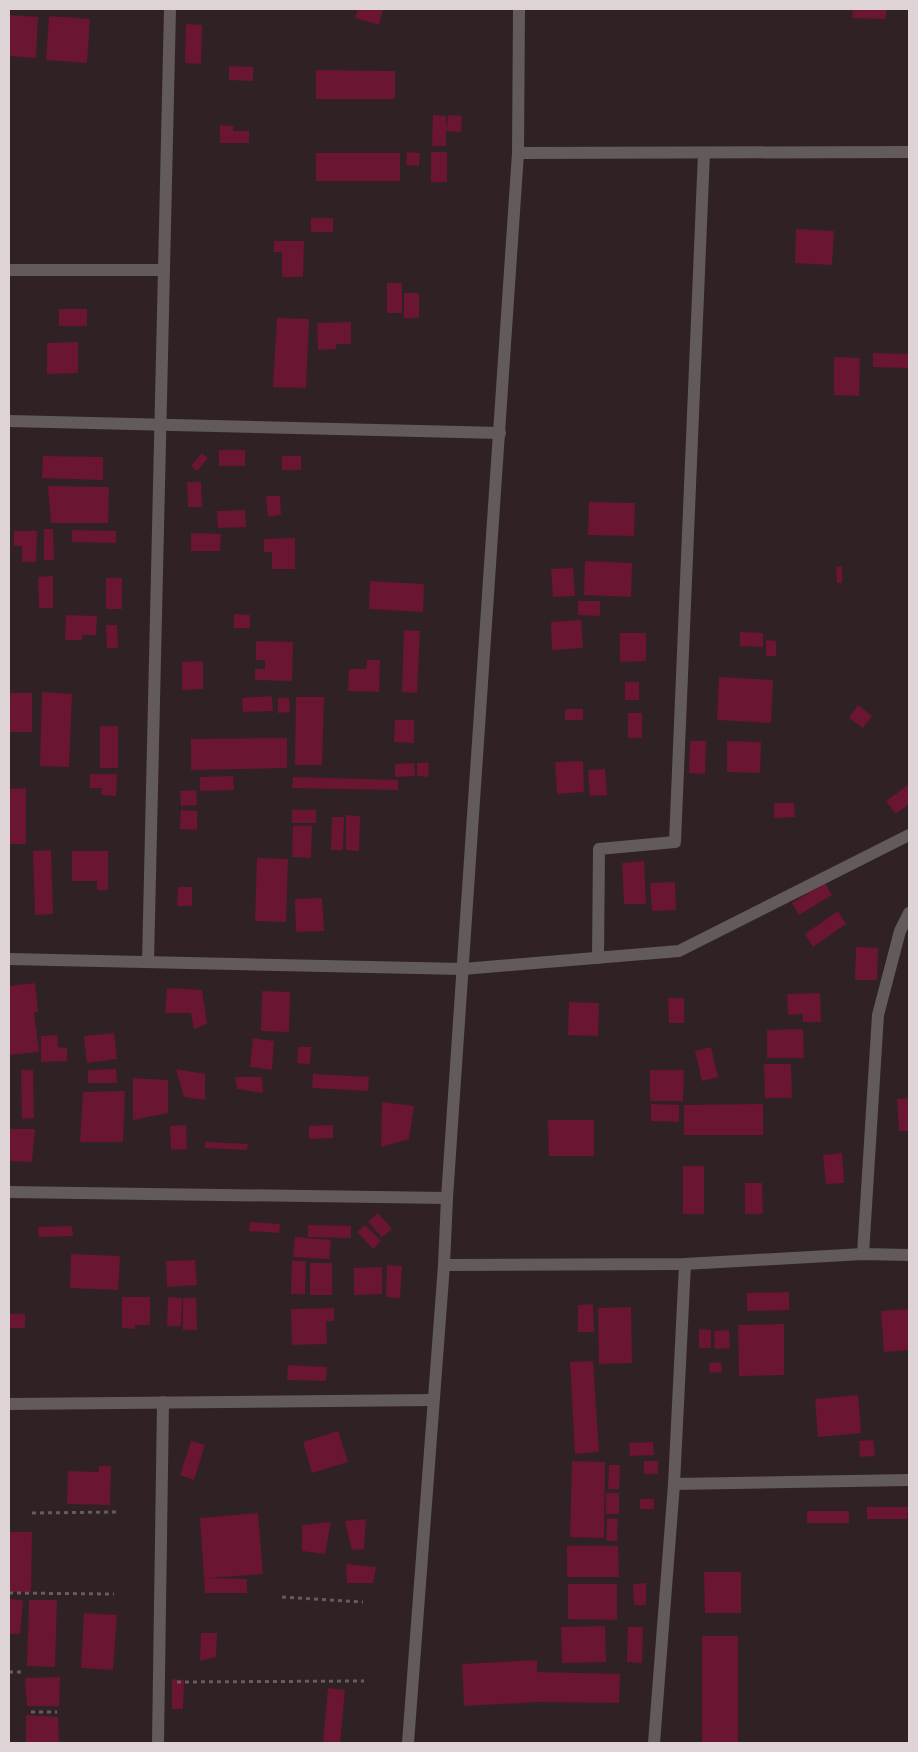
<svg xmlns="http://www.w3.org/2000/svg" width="918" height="1752" viewBox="0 0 918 1752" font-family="Ubuntu,sans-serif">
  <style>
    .building { fill: #6a1531 }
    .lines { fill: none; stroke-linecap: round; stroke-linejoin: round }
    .path { stroke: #685a5d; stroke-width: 3; stroke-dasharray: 4 4; stroke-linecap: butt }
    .minor { stroke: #625a5b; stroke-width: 12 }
  </style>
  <rect width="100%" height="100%" fill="#302124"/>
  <g class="building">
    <path d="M358 9H383L379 25 355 18Z"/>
    <path d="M853 9H886V19L852 18Z"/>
    <path d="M9 15 38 17 36 58 9 56Z"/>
    <path d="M49 16 90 19 87 63 46 60Z"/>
    <path d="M186 24 202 25 201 64 185 63Z"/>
    <path d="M229 66 253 67V81L229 80Z"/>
    <path d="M316 70 395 71V99H316Z"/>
    <path d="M433 115 446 116 447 129 448 115 462 116 461 132 446 131V146H432Z"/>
    <path d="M220 125 233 126V131H249V143H220Z"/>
    <path d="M407 152 420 153 419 166 406 165Z"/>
    <rect x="431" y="152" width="16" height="30"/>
    <rect x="316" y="153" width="84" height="28"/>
    <rect x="311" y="218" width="22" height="14"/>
    <path d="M796 229 834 231 832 265 795 263Z"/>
    <path d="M274 241H304L303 277H282V252H274Z"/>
    <rect x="387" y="283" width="15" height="30"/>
    <rect x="404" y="293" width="15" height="25"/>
    <rect x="59" y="309" width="28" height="17"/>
    <path d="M277 318 309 319 306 388 273 387Z"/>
    <path d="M351 322V344H336V349L318 350 317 323Z"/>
    <path d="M78 342V373L47 374V343Z"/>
    <path d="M873 353 909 354V368L873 367Z"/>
    <path d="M834 357 860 358 859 396 834 395Z"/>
    <rect x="219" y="450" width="26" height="16"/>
    <path d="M202 453 208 458 197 471 191 466Z"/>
    <path d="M43 456 103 457V480L42 478Z"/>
    <rect x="282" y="456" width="19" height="14"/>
    <path d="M187 482H201L202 507H188Z"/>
    <path d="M48 486 109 487 108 523H51Z"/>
    <path d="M266 496H280L281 515 268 517Z"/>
    <path d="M589 502 635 503 634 536 588 535Z"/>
    <path d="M245 510 246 527 218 528 217 511Z"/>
    <path d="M44 529H53L54 560H44Z"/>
    <path d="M72 530 116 531V543L72 542Z"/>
    <path d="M14 531H37L36 562H22V546H14Z"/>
    <path d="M191 533 221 534 220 551H191Z"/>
    <path d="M295 538V569H272V552H264V539Z"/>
    <path d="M585 561 632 563 631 597 584 595Z"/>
    <path d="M842 566V583H837L836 567Z"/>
    <path d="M573 568 575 596 553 597 551 569Z"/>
    <path d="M53 576V608H39L38 577Z"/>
    <rect x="106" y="578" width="16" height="31"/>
    <path d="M370 581 424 584 423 612 369 609Z"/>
    <path d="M578 601H600V616L578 615Z"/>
    <path d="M234 614 250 615V628H234Z"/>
    <path d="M66 615 97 616 96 635H82V640H65Z"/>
    <path d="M581 620 583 648 552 650 551 622Z"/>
    <path d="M106 625H117L118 648H107Z"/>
    <path d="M404 630 420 631 417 693 402 692Z"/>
    <path d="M740 632 763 633V647L740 646Z"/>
    <path d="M620 633H646V661L620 662Z"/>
    <path d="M766 640 776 641V656H766Z"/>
    <path d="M256 641 293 642 292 681 255 680V669H265V660H256Z"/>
    <path d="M367 660H380L379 692 348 691 349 669H366Z"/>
    <path d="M203 661V689L182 690V662Z"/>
    <path d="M719 677 773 680 771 723 717 720Z"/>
    <rect x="625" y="682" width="14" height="18"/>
    <path d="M42 692 72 694 69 767 40 766Z"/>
    <rect x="9" y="693" width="23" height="39"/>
    <path d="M272 696 273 711 243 712 242 698Z"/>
    <path d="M296 697H324L322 765H295Z"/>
    <path d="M278 698H289L290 712 278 713Z"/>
    <path d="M858 705 872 716 863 728 849 718Z"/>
    <rect x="565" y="709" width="18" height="11"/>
    <rect x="628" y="713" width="14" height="25"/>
    <path d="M395 720H414V743L394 742Z"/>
    <rect x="100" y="726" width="18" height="42"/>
    <path d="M287 738V768L191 770V739Z"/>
    <path d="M690 741H706L705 774 689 773Z"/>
    <path d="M727 741 761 742 760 773 727 772Z"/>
    <path d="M583 761 584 792 557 794 555 762Z"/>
    <path d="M414 763 415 776 395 777V764Z"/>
    <path d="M417 763H429L428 777 417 776Z"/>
    <path d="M605 769 607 795 590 796 588 770Z"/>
    <path d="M90 774H117L116 796 101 795 102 788H90Z"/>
    <path d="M233 776 234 790 200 791V777Z"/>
    <path d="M293 777 398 780V790L292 788Z"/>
    <path d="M908 785 909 787V804L896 814 886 801Z"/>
    <path d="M26 788V844H9V789Z"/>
    <path d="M196 790 197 805 181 806 180 791Z"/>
    <path d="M774 803H794L795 817 774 818Z"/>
    <path d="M181 810 197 811V830L180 829Z"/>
    <rect x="292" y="810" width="24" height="13"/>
    <path d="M346 815 360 816 359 851 346 850Z"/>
    <path d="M332 817H344L343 850H331Z"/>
    <path d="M293 826H312L311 858 292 857Z"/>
    <path d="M51 850 53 914 35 915 33 851Z"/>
    <path d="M72 851H108V890H97V881H72Z"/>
    <path d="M257 858 288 859 286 922 255 921Z"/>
    <path d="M644 861 646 904H624L622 863Z"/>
    <path d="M675 882 676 910 652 911 650 883Z"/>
    <path d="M825 883 832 895 799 915 792 903Z"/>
    <path d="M178 887H192V906H177Z"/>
    <path d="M322 898 324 931 296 932 295 899Z"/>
    <path d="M838 911 846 924 813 947 805 934Z"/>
    <path d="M856 947 878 948 877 980H855Z"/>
    <path d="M35 983 38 1012H34L39 1052 9 1055V986Z"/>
    <path d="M167 988 202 990 207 1024 194 1029 191 1013H165Z"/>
    <path d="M262 991 290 992 289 1032 261 1031Z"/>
    <path d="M820 993 821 1022H803V1014L788 1015 787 994Z"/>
    <path d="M668 998H684V1023H669Z"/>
    <path d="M569 1002 599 1003 598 1036 568 1035Z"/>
    <path d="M803 1029 804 1058H767V1030Z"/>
    <path d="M114 1033 117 1059 87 1063 84 1036Z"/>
    <path d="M57 1035 58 1047 67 1048V1061L41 1062V1036Z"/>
    <path d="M253 1038 274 1041 272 1070 250 1067Z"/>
    <path d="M298 1047H311L310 1064 297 1063Z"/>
    <path d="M711 1047 718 1077 702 1081 695 1051Z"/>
    <path d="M764 1064H791L792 1098H765Z"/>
    <path d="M116 1069 117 1083H88V1070Z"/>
    <path d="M176 1069 205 1074V1100L184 1097Z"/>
    <path d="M21 1070H33L34 1118 22 1119Z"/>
    <path d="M650 1070H684L683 1101H650Z"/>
    <path d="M313 1074 369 1077 368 1091 312 1088Z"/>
    <path d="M235 1077H262L263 1093 237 1089Z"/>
    <path d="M133 1078 168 1080V1113L133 1120Z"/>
    <path d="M125 1091 123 1142H80L83 1092Z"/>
    <path d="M909 1098V1131H899L897 1099Z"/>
    <path d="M382 1102 414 1106 409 1139 381 1147Z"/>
    <path d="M651 1104 679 1105V1122L651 1121Z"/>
    <path d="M763 1104V1135H684V1105Z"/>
    <path d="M548 1120H594V1156H549Z"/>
    <path d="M186 1125 187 1149 171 1150 170 1126Z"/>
    <path d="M333 1125V1138L309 1139V1126Z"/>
    <path d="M9 1129H35L32 1162 9 1161Z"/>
    <path d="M205 1142 248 1144 247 1150 205 1148Z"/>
    <path d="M842 1153 844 1183 826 1184 823 1155Z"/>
    <rect x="683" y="1166" width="21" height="48"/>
    <path d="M745 1183H762L763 1214H745Z"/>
    <path d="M378 1213 392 1229 382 1237 368 1222Z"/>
    <path d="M250 1222 280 1224 279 1233 249 1231Z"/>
    <path d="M308 1225 351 1226V1238L308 1237Z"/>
    <path d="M365 1225 381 1241 373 1249 357 1232Z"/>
    <path d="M72 1226 73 1236 39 1237 38 1227Z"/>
    <path d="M295 1237 331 1240 329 1259 293 1257Z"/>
    <path d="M71 1254 120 1256 118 1290 70 1288Z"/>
    <path d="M195 1260 197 1285 167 1287 166 1261Z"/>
    <path d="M292 1261H306L305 1294H291Z"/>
    <rect x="310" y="1263" width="22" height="32"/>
    <path d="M387 1265 402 1266 400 1298 386 1297Z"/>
    <path d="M382 1267V1294L354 1295V1268Z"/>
    <path d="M789 1292V1310L747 1311V1293Z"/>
    <path d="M122 1297H150V1325H135V1329L122 1328Z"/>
    <path d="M168 1297 182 1298 181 1326H167Z"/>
    <path d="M183 1298H196L197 1330H183Z"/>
    <path d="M593 1304 594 1332H578V1305Z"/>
    <path d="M631 1307 632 1363 599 1364 598 1308Z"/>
    <path d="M334 1308V1321H326L327 1344 292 1345 291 1309Z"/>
    <path d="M909 1309V1350L884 1352 881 1311Z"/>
    <rect x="9" y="1314" width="16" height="14"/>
    <path d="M784 1324V1375L739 1376 738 1325Z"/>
    <path d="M699 1329 711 1330V1348H699Z"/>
    <path d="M729 1330 730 1348 715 1349 714 1331Z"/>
    <path d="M593 1361 599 1452 575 1454 570 1362Z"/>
    <path d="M721 1362 722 1372 710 1373 709 1363Z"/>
    <path d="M288 1365 327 1367 326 1381 287 1380Z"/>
    <path d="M858 1395 861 1433 818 1437 815 1399Z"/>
    <path d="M338 1431 348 1462 312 1473 303 1442Z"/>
    <path d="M873 1440 875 1456 860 1457 859 1441Z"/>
    <path d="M191 1441 205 1445 194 1480 180 1475Z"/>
    <path d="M653 1442 654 1455 630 1456 629 1443Z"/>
    <path d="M572 1461 605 1462 604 1538 570 1537Z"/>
    <rect x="644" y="1461" width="14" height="13"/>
    <path d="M609 1465H620L619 1489H608Z"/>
    <path d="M99 1466H111L110 1505 67 1504 68 1471 99 1472Z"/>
    <rect x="606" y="1493" width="13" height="21"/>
    <rect x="640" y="1499" width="14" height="10"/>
    <path d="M867 1507H908L907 1519H867Z"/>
    <rect x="807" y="1511" width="42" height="12"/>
    <path d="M258 1513 263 1574 207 1578 247 1579V1593H205L200 1518Z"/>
    <path d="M607 1518 618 1519 617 1541H606Z"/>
    <path d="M366 1519 364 1549 352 1550 345 1521Z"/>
    <path d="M331 1522 325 1554 302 1551V1525Z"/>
    <path d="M9 1532H32L31 1592H9Z"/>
    <path d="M567 1546H618L619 1577H567Z"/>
    <path d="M346 1564 376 1567 373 1583H347Z"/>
    <path d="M704 1572H741V1613H705Z"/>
    <path d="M646 1583V1605H634L633 1584Z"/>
    <path d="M568 1584H617V1620L568 1619Z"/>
    <path d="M9 1599 23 1600 20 1634H9Z"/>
    <path d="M29 1600H57L55 1667 27 1666Z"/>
    <path d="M84 1613 117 1615 113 1670 81 1668Z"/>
    <path d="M605 1626 606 1662 562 1663 561 1627Z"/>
    <path d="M628 1627H643L642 1663 627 1662Z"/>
    <path d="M201 1633H217L216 1657 200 1661Z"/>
    <rect x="702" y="1636" width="36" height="107"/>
    <path d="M537 1660V1672L620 1674 619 1703 539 1702 464 1706 462 1664Z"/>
    <path d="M60 1677 59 1706H27L25 1678Z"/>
    <path d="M172 1679 184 1680 183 1709H172Z"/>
    <path d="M328 1688 345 1690 340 1743H323Z"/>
    <path d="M26 1715 58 1717 59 1743H26Z"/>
  </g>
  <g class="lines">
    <g class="path">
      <path d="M32 1513 118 1512"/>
      <path d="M9 1593 114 1594"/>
      <path d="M282 1597 363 1602"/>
      <path d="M9 1672H25"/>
      <path d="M177 1682 364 1681"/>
      <path d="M31 1712H57"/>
    </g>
    <g class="minor">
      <path d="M518 153 909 152"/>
      <path d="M9 270H164"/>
      <path d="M9 421 500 433"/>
      <path d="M598 958 599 849 675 842 704 153"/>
      <path d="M9 959 463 969 679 951 909 835"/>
      <path d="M148 962 170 9"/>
      <path d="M9 1192 447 1198"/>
      <path d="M863 1254 878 1015 900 931 909 913"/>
      <path d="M444 1265 685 1264 863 1254 909 1255"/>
      <path d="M9 1404 433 1400"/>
      <path d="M674 1484 909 1480"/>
      <path d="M158 1743 163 1402"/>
      <path d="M408 1743 444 1265 447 1198 518 153 519 9"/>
      <path d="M654 1743 674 1484 685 1264"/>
    </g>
  </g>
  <rect width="918" height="1752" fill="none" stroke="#ded4d5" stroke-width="20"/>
</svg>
